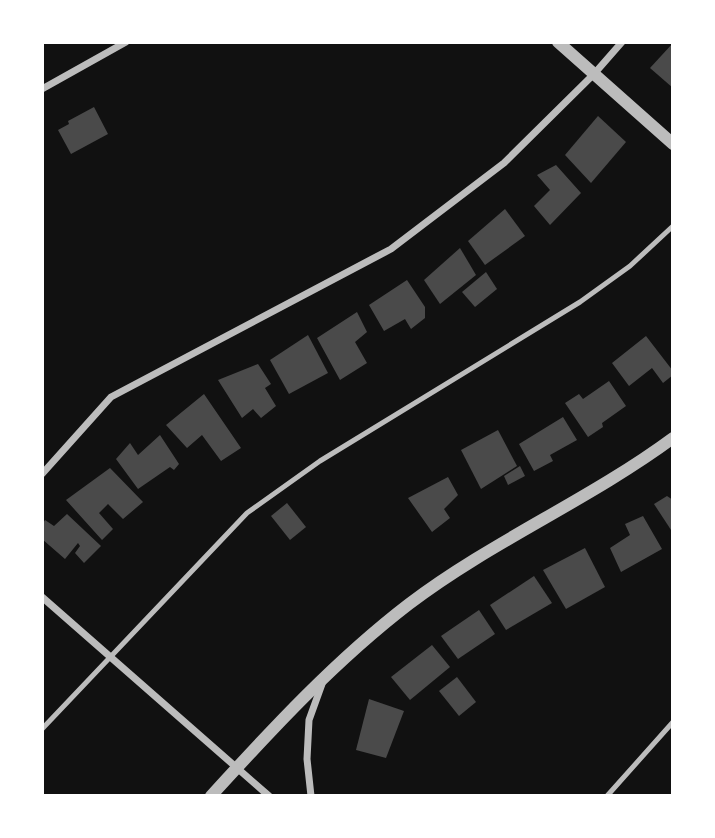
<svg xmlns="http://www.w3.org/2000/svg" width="715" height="838" viewBox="0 0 715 838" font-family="'Fira Sans Condensed',sans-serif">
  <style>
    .building { fill: #4a4a4a }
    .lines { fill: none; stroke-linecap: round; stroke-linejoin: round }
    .service { stroke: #bcbcbc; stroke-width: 5 }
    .minor { stroke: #bcbcbc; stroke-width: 7 }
    .tertiary { stroke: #bcbcbc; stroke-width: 12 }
  </style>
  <rect width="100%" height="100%" fill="#111"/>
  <g class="building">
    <path d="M673 43V88L650 68Z"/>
    <path d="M94 107 108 134 71 154 58 130 69 124 68 121Z"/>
    <path d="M598 116 626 142 591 183 565 155Z"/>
    <path d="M556 165 581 193 550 225 534 206 550 190 537 175Z"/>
    <path d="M505 209 525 236 485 265 468 241Z"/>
    <path d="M460 248 476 275 440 304 424 280Z"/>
    <path d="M486 272 497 289 475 307 462 292Z"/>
    <path d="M407 280 425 307V318L411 329 405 319 384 331 369 305Z"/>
    <path d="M357 312 367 332 355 342 367 363 340 380 317 338Z"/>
    <path d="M308 335 328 373 289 394 270 360Z"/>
    <path d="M646 336 673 371V375L663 383 652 368 629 386 612 363Z"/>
    <path d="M258 364 271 384 265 388 276 406 261 418 253 409 242 418 218 380Z"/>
    <path d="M609 381 626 406 602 423 603 427 588 437 565 403 579 394 583 399Z"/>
    <path d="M204 394 241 448 221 461 202 435 187 448 166 425Z"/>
    <path d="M563 417 577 440 550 455 553 461 534 471 519 444Z"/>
    <path d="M498 430 517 466 481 489 461 450Z"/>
    <path d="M160 435 179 464 174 470 170 467 138 489 116 459 130 443 138 455Z"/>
    <path d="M520 466 525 476 508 485 504 476Z"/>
    <path d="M110 468 143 502 123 519 108 504 99 513 113 529 102 540 66 500Z"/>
    <path d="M448 477 458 495 444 509 450 518 432 532 408 498Z"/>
    <path d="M667 496 673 500V533L654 504Z"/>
    <path d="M287 503 306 527 290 540 271 516Z"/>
    <path d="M67 514 101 546 84 563 75 553 80 546 78 543 65 559 42 539V525L45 520 54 526Z"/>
    <path d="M643 516 662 549 621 572 610 548 630 535 625 524Z"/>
    <path d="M585 548 605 587 566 609 543 570Z"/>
    <path d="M534 576 552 603 506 630 490 605Z"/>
    <path d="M479 610 495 634 458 659 441 636Z"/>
    <path d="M432 645 450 667 410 700 391 677Z"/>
    <path d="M457 677 476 702 459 716 439 691Z"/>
    <path d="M369 699 404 711 386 758 356 750Z"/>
  </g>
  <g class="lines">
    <g class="service">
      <path d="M42 729 247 513 320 461 580 302 630 266 673 226"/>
      <path d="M607 796 673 722"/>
    </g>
    <g class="minor">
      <path d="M42 89 126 42"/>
      <path d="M42 474 111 397 391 249 504 163 594 74 622 42"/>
      <path d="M42 597 269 796"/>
      <path d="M311 796 307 759 309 720 322 684"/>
    </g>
    <g class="tertiary">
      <path d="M558 42 673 144"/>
      <path d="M211 796C273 728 336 660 409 604 492 541 589 500 673 438"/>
    </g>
  </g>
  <rect width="715" height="838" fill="none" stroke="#ffffff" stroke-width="88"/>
</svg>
